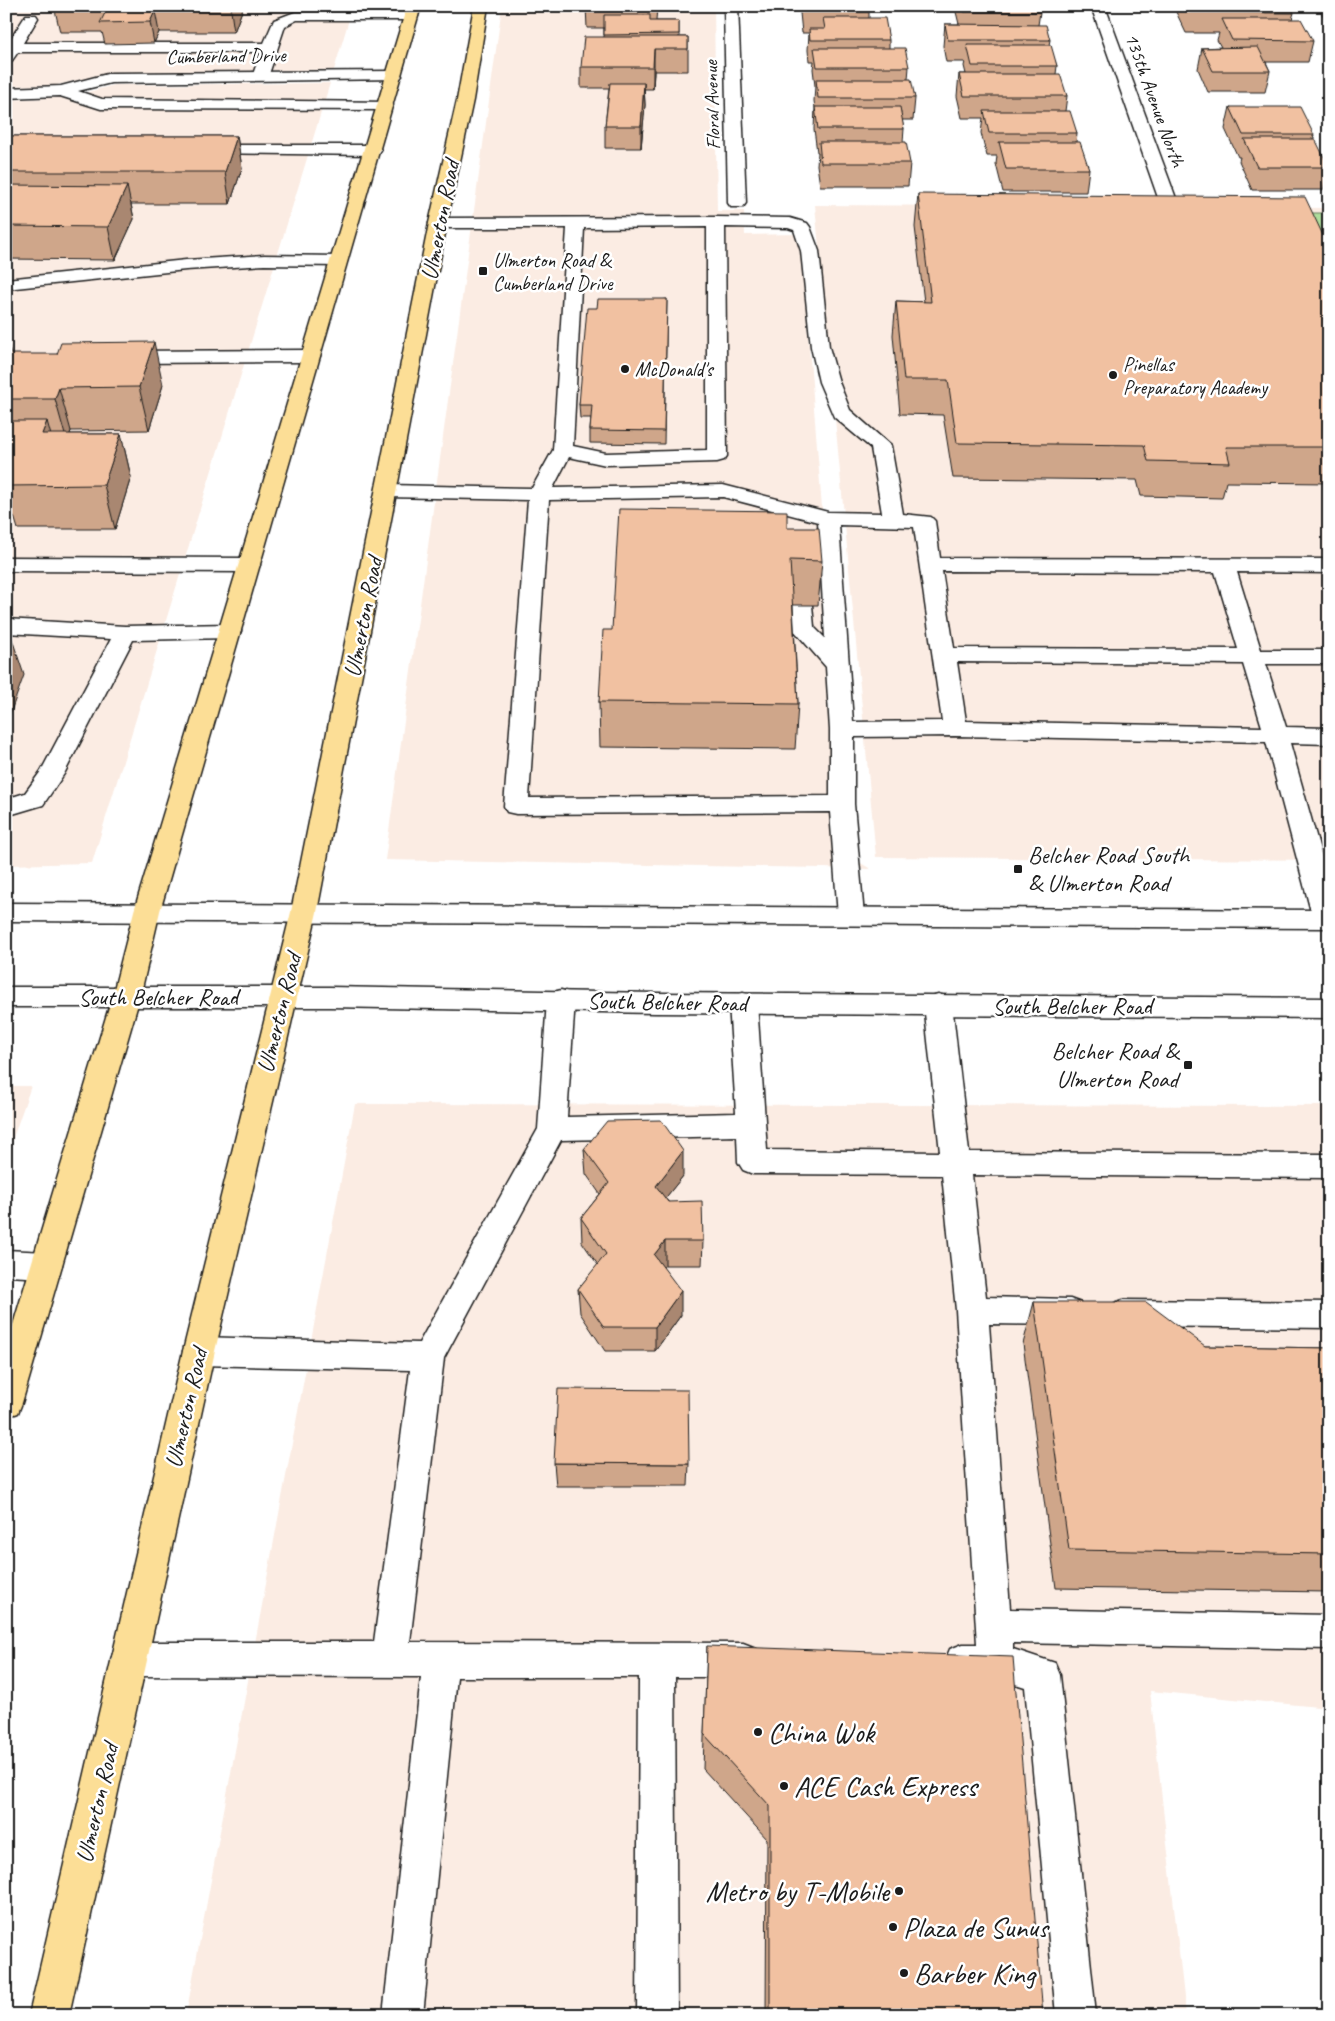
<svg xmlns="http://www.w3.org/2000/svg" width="1335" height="2021" viewBox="0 0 1335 2021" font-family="Caveat,sans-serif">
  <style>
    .built { fill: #fbece3 }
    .green { fill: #aedd9c; stroke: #657c5c }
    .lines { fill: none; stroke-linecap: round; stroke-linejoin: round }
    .service-casing { stroke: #1c1c1c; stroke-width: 3 }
    .minor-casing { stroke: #1c1c1c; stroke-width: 3 }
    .secondary-casing { stroke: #1c1c1c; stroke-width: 3 }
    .primary-casing { stroke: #1c1c1c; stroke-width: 3 }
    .service { fill: #fff; fill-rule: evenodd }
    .minor { fill: #fff; fill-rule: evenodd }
    .secondary { fill: #fff; fill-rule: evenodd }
    .primary { fill: #fcde96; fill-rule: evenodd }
    .wall { fill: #cfa68a; stroke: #1c1c1c }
    .shaded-wall { fill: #a98771; stroke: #1c1c1c }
    .building { fill: #f1c1a1; stroke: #1c1c1c }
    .poi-dot { fill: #1c1c1c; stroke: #fff; stroke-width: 2 }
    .labels { text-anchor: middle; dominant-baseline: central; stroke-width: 5; stroke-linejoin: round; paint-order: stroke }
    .far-street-label { font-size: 20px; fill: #1c1c1c; stroke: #fff }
    .far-poi-label { font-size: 20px; fill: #1c1c1c; stroke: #fff; text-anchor: start }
    .street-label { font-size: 24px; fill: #1c1c1c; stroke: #fff }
    .poi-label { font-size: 24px; fill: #1c1c1c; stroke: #fff; text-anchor: start }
    .near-poi-label { font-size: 29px; fill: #1c1c1c; stroke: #fff; text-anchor: start }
  </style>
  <rect width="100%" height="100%" fill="#fff"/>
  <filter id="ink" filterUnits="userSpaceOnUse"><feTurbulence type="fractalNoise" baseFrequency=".02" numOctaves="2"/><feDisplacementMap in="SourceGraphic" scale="10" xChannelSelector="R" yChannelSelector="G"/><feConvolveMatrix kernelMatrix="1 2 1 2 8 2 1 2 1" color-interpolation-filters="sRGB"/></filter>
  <g filter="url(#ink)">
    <g class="built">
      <path d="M6 6H353L334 70 114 72 57 85 6 86Z"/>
      <path d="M502 6H714L717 211H744L745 235 800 234 850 857 871 869 385 860Z"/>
      <path d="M330 83 92 863 6 865V100L69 97 114 85Z"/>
      <path d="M815 205 1329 208V860L876 857Z"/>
      <path d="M6 1086H31L6 1158Z"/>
      <path d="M355 1104 1329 1106V1708L1150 1691 1186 2015H186Z"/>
    </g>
    <path class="green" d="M1301 213H1329V270Z"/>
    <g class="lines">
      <defs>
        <g id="service">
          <path d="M295 12H411L416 13 418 16 416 19 411 20H297L285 26 268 77 265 80H255L252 77 261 52H18L11 62 6 63V46L26 15H36L38 18 23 43H264L274 20Z"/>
          <path d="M203 145H373L379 147 381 150 379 153 373 155 197 153 195 150 197 147Z"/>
          <path d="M716 217 790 218 807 223 810 227 819 251 829 347 839 382 850 410 891 446 903 514 931 517 935 521 940 558 1329 559V573L1237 572 1261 650H1329V664H1266L1286 727 1329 728V744L1290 743 1329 882V928L1317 926 1313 919 1266 742 955 736 854 737V804L864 916 860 923 851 925 842 923 838 916 830 812 516 814 507 812 504 806 528 500 387 497 380 495 377 491 380 487 387 485 532 488 553 450 567 228H438L432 227 429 223 432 219 438 218ZM707 227V450L606 453 573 446 584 228ZM725 227 788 228 794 230 801 251 811 347 819 382 834 417 871 448 882 513 828 512 723 485 553 488 569 457 606 465 717 462 724 460 727 456ZM723 497 818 522 825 638 814 627 812 605 809 600 801 598 793 600 790 605 792 628 826 667 830 730V796L529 798 549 500ZM839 525 914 527 942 721 853 722ZM942 571 1215 572 1238 649 954 648ZM957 662 1243 664 1262 727 966 721Z"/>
          <path d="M264 255 338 256 344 257 347 261 344 265 338 266 264 265 186 270 6 289V279L186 260Z"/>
          <path d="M310 350 317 352 320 356 317 360 310 362 119 363 112 361 109 357 112 353 119 351Z"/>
          <path d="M6 557 249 558 257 560 260 565 257 570 249 572 6 571Z"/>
          <path d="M6 619 125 626 230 624 238 626 241 631 238 636 230 638 133 640 64 774 43 805 6 816V799L25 793 41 771 111 639 6 633Z"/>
          <path d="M561 990 571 993 575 1000 567 1117 736 1113 729 1003 733 996 743 993 753 996 757 1003 767 1150 940 1152 924 1004 928 997 938 994 948 997 952 1004 969 1152 1329 1154V1178L972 1175 986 1297 1070 1299 1081 1303 1086 1312 1081 1321 1070 1325 989 1324 1010 1609 1329 1615V1649L1013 1643V1649L1055 1663 1060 1675 1096 2015H1056L1025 1687 996 1678H963L950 1673 945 1661 950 1649 963 1644H977L956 1310 942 1175 753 1174 743 1170 738 1162 737 1136 561 1140 444 1358 410 1642 743 1643 756 1648 761 1660 756 1672 743 1677H675L677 2015H637L639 1677H457L423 2015H383L421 1677 129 1676 116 1671 111 1659 116 1647 129 1642H374L410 1370 199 1365 188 1361 183 1351 188 1341 199 1337 419 1343 538 1129 547 1000 551 993Z"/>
          <path d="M6 1250 47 1252 58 1256 62 1265 58 1274 47 1278 6 1276Z"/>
          <path d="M1123 1300 1329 1302V1328L1123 1326 1112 1322 1107 1313 1112 1304Z"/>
        </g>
        <g id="minor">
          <path d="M724 6H738L746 203 743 207H731L728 203Z"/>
          <path d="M1091 6H1105L1180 209 1177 213 1171 214 1165 213 1162 209Z"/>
          <path d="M394 71 399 73 402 76 399 79 111 83 78 91 102 99 391 102 393 105 391 108 385 110 101 109 60 96 6 98V88L61 86 111 73Z"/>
        </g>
        <g id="secondary">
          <path d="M6 903 1329 910V928L6 921Z"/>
          <path d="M6 987H330L655 993 1329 998V1018L655 1013 330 1007H6Z"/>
        </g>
        <g id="primary">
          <path d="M407 6H421L160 911 140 997 22 1403 18 1413 6 1417V1348L112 997 134 911Z"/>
          <path d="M474 6H488L473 100 447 223 317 912 215 1351 69 2015H29L183 1351 291 912 429 223 457 100Z"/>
        </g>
      </defs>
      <use href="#service" class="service-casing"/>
      <use href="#minor" class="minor-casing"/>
      <use href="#secondary" class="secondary-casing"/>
      <use href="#primary" class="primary-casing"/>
      <use href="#service" class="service"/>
      <use href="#minor" class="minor"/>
      <use href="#secondary" class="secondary"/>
      <use href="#primary" class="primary"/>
    </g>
    <g class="wall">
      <path d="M57 6H242L243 8 234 32H159L154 43 105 44 102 32H60L55 10Z"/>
      <path d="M586 6H657L656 21H679V37H688V71H654L653 89H644L645 105 641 148H605V126L609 88H581V67L604 37V28H587Z"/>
      <path d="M800 6H879H868L869 12V18L889 40V48L909 67 908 79 915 98 913 120H902L904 129 903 142 910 163 908 186H820L817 165 818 152H817L814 129 815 108 814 101 815 86 813 69 814 61H809L808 50 809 33H802L800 13Z"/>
      <path d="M947 6H1038L1040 12 1038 25 1050 40 1049 45 1057 66 1056 74 1067 96 1065 111 1077 133 1076 142 1089 169 1086 192H1003L996 164 997 156H987L981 133 983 118H962L957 96 959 74H966L964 66 965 62H946L943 46 945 24H959L956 12V7Z"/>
      <path d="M1177 6H1290L1294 13 1292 19 1313 41 1308 62H1266L1270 71 1265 92H1208L1198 69 1202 48 1221 47 1217 40 1219 33H1186L1176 12Z"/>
      <path d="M1318 6H1329V26L1322 14 1324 6Z"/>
      <path d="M1230 107 1314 135 1313 139 1329 167 1323 190H1252L1239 161 1240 157H1238L1225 129Z"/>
      <path d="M6 136H237L242 168 230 204H131L134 219 115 260 6 259Z"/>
      <path d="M918 194 1329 248V483L1226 482 1222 498 1141 496 1137 480 953 478 943 415 900 414 893 335 896 301 924 302 915 227Z"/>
      <path d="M667 299 664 444 590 443V430L591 418H580L579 405 597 308Z"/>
      <path d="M6 343H8L11 354 163 385 149 430 71 431 70 434H121L131 477 115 529H18L14 516H6Z"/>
      <path d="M787 528 822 561 818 605H793L798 704 795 749 600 747 599 702 612 630Z"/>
      <path d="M584 1149 683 1176 665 1198 703 1241 702 1265H665L663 1267 681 1315 655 1351H605L580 1313 578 1289 598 1265 582 1242 581 1218 600 1194 586 1174Z"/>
      <path d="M1034 1302 1205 1346 1329 1348V1592L1056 1588 1023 1344Z"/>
      <path d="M554 1463 689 1464 688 1486H556Z"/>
      <path d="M707 1646 1043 2015H766L767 1839 703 1769Z"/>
    </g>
    <g class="shaded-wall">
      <path d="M6 6H11L12 11 6 21Z"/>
      <path d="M232 6H242L243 8 234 32 231 11Z"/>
      <path d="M155 11 159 32 154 43 150 22Z"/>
      <path d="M654 49V71L653 89V67Z"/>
      <path d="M644 83 645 105 641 148V126Z"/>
      <path d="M237 136 242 168 230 204 225 172Z"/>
      <path d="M127 186 134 219 115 260 108 227Z"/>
      <path d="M154 342 163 385 149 430 139 387Z"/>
      <path d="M8 343 19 386 6 368V346Z"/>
      <path d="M59 388 71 431 67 442 55 399Z"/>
      <path d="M47 421 59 464 42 434Z"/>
      <path d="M121 434 131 477 115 529 104 485Z"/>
      <path d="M12 639 24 675 6 725V656Z"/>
      <path d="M683 1151V1176L656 1210V1186Z"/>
      <path d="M665 1241V1265L654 1279V1255Z"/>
      <path d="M681 1291V1315L655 1351V1327Z"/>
    </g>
    <g class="building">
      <path d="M57 6H232L231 11H155L150 22 100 23 106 11 55 10Z"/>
      <rect x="586" y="6" width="70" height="1"/>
      <path d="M803 6H868L869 12H803Z"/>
      <path d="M962 6H1038L1040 12H964Z"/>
      <path d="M1187 6H1290L1294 13 1190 12Z"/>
      <path d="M604 15H650V21H679V34L604 35Z"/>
      <path d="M823 18H885L889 40H810L809 29H825Z"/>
      <path d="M1222 19H1301L1313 41 1232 40Z"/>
      <path d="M945 24 1046 25 1050 40H948Z"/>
      <path d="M584 37H688V49H654L653 67H581Z"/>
      <path d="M967 45H1051L1057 66H972Z"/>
      <path d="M1258 47 1270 71H1213L1202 48Z"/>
      <path d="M814 48H905L909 67H817Z"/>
      <path d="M959 74H1060L1067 96H964Z"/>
      <path d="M816 79H911L915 98H818Z"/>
      <path d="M610 83H644L641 126H605Z"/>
      <path d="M815 107H900L904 129H818Z"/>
      <path d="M1230 107H1300L1314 135H1243Z"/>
      <path d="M984 111H1070L1077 133H989Z"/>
      <path d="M6 136H237L225 172H6Z"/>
      <path d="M1244 139H1315L1329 167H1257Z"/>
      <path d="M819 142H906L910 163H821Z"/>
      <path d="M999 142H1080L1089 169H1006Z"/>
      <path d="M6 185 127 186 108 227 6 226Z"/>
      <path d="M918 194 1305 197 1329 248V447H1226L1230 463 1148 461 1144 445 957 443 948 380H904L896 301 931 302Z"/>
      <path d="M598 299H667L664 431 590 430 592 405H579L587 308H597Z"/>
      <path d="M154 342 139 387 59 388 55 399H6V354H57L61 343Z"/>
      <path d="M6 421H47L42 434H121L104 485 6 486V483L10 472H6Z"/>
      <path d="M619 509 787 511V528H819L822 561 790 560 798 704 599 702 603 630H612Z"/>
      <path d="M6 639H12L6 656Z"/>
      <path d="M661 1120 683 1151 656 1186 668 1202 702 1201 703 1241H665L654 1255 681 1291 655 1327H604L578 1289 606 1254 581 1218 609 1183 584 1149 607 1121Z"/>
      <path d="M1034 1302H1146L1205 1346 1329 1348V1554L1069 1550Z"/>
      <path d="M558 1389 688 1390 689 1464 554 1463Z"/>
      <path d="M707 1646 1013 1657 1043 2015H770V1806L704 1734Z"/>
    </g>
  </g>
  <g class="poi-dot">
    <rect x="478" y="266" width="10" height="10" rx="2.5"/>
    <circle cx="625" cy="369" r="5"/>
    <circle cx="1113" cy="375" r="5"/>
    <rect x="1013" y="864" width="10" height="10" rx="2.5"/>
    <rect x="1183" y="1060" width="10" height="10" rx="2.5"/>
    <circle cx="758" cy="1732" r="5"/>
    <circle cx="784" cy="1786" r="5"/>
    <circle cx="899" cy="1891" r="5"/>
    <circle cx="893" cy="1927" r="5"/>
    <circle cx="904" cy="1973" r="5"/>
  </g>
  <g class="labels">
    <g class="far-street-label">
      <text transform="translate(226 56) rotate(-1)">Cumberland Drive</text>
      <text transform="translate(1155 100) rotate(70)">135th Avenue North</text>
      <text transform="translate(712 105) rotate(-92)">Floral Avenue</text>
    </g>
    <g class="far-poi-label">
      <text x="493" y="260">Ulmerton Road &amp;<tspan x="493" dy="23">Cumberland Drive</tspan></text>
      <text x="1123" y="364">Pinellas<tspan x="1123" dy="23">Preparatory Academy</tspan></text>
      <text x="635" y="369">McDonald's</text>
    </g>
    <g class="street-label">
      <text transform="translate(440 220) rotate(-79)">Ulmerton Road</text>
      <text transform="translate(363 617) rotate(-79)">Ulmerton Road</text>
      <text x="158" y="997">South Belcher Road</text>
      <text transform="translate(667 1002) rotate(1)">South Belcher Road</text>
      <text x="1072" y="1006">South Belcher Road</text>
      <text transform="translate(279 1013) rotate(-76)">Ulmerton Road</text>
      <text transform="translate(186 1408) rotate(-77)">Ulmerton Road</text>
      <text transform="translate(97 1803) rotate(-77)">Ulmerton Road</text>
    </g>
    <g class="poi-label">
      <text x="1028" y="855">Belcher Road South<tspan x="1028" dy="28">&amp; Ulmerton Road</tspan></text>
      <text x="1178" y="1051" text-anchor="end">Belcher Road &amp;<tspan x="1178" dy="28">Ulmerton Road</tspan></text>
    </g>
    <g class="near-poi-label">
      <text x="768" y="1732">China Wok</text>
      <text x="794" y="1786">ACE Cash Express</text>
      <text x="889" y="1891" text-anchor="end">Metro by T-Mobile</text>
      <text x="903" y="1927">Plaza de Sunus</text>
      <text x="914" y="1973">Barber King</text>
    </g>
  </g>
  <rect width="1335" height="2021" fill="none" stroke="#fff" stroke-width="25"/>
  <rect x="12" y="12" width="1310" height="1996" fill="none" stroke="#1c1c1c" stroke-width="2" filter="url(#ink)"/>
</svg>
